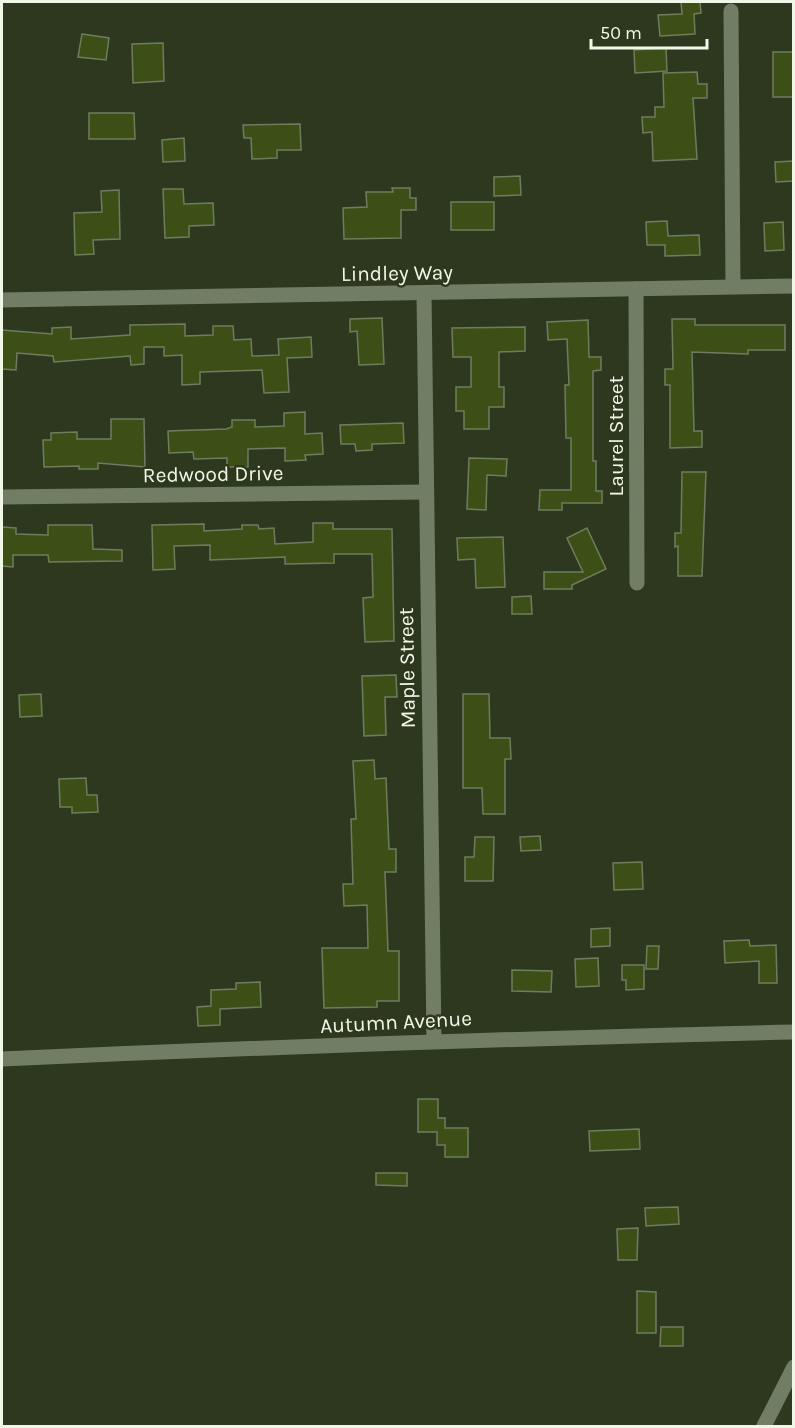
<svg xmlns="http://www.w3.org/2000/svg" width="795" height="1428" viewBox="0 0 795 1428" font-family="Karla,sans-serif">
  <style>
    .building { fill: #3b4f16; stroke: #707c5f; stroke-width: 1.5 }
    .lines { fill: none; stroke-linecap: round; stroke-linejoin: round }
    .minor { stroke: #727d65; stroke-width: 15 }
    .labels { text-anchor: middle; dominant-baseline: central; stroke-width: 5; stroke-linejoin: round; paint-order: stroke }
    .street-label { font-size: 21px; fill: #f0f7e7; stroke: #2e381e }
  </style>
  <rect width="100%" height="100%" fill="#2e381e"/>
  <g class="building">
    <path d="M681 2H700L701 13 694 14 695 34 660 36 658 15 682 14Z"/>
    <path d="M82 34 109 38 106 60 78 57Z"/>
    <path d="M163 43 164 81 133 83 132 44Z"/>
    <path d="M666 48 667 71 635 73 634 50Z"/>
    <rect x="773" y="52" width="21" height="45"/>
    <path d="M697 72 698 84H707V98H693L697 159 653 161 652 132 643 133 642 117H655V107H664L663 73Z"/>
    <path d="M89 113H134L135 139H89Z"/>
    <path d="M300 124 301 150H277V158L252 159 251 138H244L243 125Z"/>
    <path d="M184 138 185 161 163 162 162 140Z"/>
    <path d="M794 161V181L776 182 775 162Z"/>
    <path d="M520 176 521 195 494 196V177Z"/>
    <path d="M392 188H410V198H416V210H401V238L344 239 343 208 367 207 366 192H393Z"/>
    <path d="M163 189H183L184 204 213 203 214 225 189 226V237L165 238Z"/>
    <path d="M119 190 120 239 93 240 94 254 75 255 74 213 102 212 101 191Z"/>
    <rect x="451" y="202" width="43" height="28"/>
    <path d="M667 221 668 236 699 235 700 255 665 256V245H647L646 222Z"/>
    <path d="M783 222 784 250 765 251 764 223Z"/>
    <path d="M382 318 384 364 359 365 357 331 350 332V319Z"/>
    <path d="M672 319H695V325H785V350H748V354L692 352 694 431H702V447L670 448V385H665V369H673Z"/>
    <path d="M588 320 589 357H601V370L593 371V461H596V491H602V503H562V510H539L540 490H571V438H566L565 385H569L567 339 548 340 547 322Z"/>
    <path d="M185 324V336L213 335V326H233L234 340 251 339 252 356 279 355 278 339 311 337 312 357 287 358 289 392 264 393 262 370 200 372V384L182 385V355L164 356V347H144V364L131 365 130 356 54 362 53 356 17 353 16 370 2 369V330L52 334V328L71 327V339L130 335V325Z"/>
    <path d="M525 327V351L499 352V387H504V407H489V429H464V411H456V387H471V357H453L452 328Z"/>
    <path d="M305 412V434L322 433 323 454 305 455 306 460 285 461V448L248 449V467H227V458L194 459 193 452 169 453 168 431 226 429 232 427V420H255V427L284 426V413Z"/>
    <path d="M111 419H144L145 467 98 463V469H79V466L44 467 43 440H51V433L77 432V439H111Z"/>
    <path d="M403 423 404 443 372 444V450L356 451 355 444H341L340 425Z"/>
    <path d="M469 458 507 459 506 476 487 475 486 510 467 509Z"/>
    <path d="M682 472H706L702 576H678V546L675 547V533H681Z"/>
    <path d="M313 523H333V529H392L394 641 365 642 363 598 373 597 372 554H334V563L285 564V557L210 560V545L174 546 175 569 153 570 152 525 204 524V531L242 529V525H258L259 529 274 528 275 544 313 542Z"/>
    <path d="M48 525H92L93 549 122 550V561L49 562 48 555H13V567L2 566V527L16 528V534L48 535Z"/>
    <path d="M587 528 606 569 572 585V589H544V572H583L567 538Z"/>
    <path d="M503 537 505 587 476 588 475 559 458 560 457 538Z"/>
    <path d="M531 596 532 614H512V597Z"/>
    <path d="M396 675 397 697H385L386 735 364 736 362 676Z"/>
    <path d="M41 694 42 716 20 717 19 695Z"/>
    <path d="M463 694H489L490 738H510L511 759H505V814H483L482 788H463Z"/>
    <path d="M374 760 375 779 386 778 389 849H396V872H385L388 951H399V1001H377V1007L324 1008 322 948H368L367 905 344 906 343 884H353L351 819H356L353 761Z"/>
    <path d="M86 778 87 795H97L98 812 72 813V807H60L59 779Z"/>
    <path d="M540 836 541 850 521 851 520 837Z"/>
    <path d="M475 837H494L493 881H465V857H474Z"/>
    <path d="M642 862 643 889 614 890 613 863Z"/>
    <path d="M610 928V946L591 947V929Z"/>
    <path d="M749 940 750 946 776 945 777 983H759V961L725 963 724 941Z"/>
    <path d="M647 946H659L658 969H646Z"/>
    <path d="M598 958 599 986 576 987 575 959Z"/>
    <path d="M622 965H644V989L626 990V980H622Z"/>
    <path d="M512 970 552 971 551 992 512 991Z"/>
    <path d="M260 982 261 1007 220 1009V1025L198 1026 197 1007 211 1006V990L236 989V983Z"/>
    <path d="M418 1099H438V1118H445V1128H468V1157H445V1145H437V1132H418Z"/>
    <path d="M639 1129 640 1149 590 1151 589 1131Z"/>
    <path d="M376 1173H407V1186L376 1185Z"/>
    <path d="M678 1207 679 1224 646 1226 645 1208Z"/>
    <path d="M638 1228 637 1260H618L617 1229Z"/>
    <path d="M637 1291 656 1292V1333H637Z"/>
    <path d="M661 1327H683V1346H660Z"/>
  </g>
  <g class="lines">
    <g class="minor">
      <path d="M731 11 733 287"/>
      <path d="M636 289 637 583"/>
      <path d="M424 294 434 1040"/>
      <path d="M2 300 794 286"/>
      <path d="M2 497 425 492"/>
      <path d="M2 1059C265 1047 529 1038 794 1032"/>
      <path d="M764 1426 794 1367"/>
    </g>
  </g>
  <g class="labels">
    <g class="street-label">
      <text transform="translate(397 273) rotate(-1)">Lindley Way</text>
      <text transform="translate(616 436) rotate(-90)">Laurel Street</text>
      <text transform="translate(213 474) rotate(-1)">Redwood Drive</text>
      <text transform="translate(407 668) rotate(-91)">Maple Street</text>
      <text transform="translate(396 1022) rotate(-3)">Autumn Avenue</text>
    </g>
  </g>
  <rect width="795" height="1428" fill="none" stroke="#f0f7e7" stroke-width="6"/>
  <path d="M591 39v9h116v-9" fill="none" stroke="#f0f7e7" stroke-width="3"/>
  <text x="600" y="39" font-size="18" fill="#f0f7e7" stroke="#2e381e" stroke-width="4.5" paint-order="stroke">50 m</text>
</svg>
